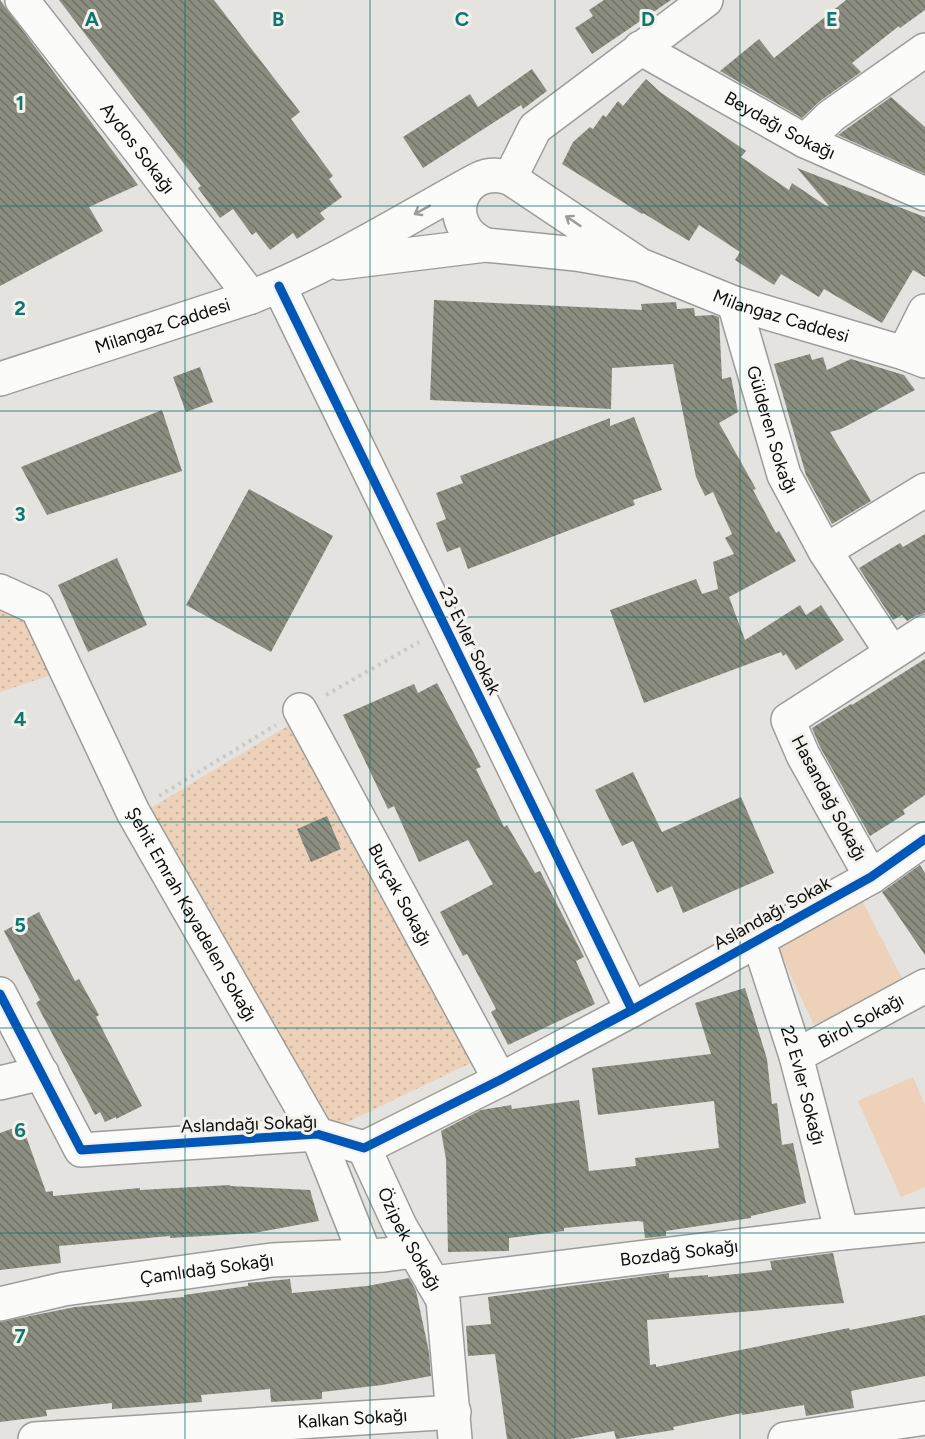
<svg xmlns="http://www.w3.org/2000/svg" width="925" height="1439" viewBox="0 0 925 1439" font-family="Figtree,sans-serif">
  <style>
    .grass { fill: url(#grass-dots) }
    .park { fill: #eed1b9 }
    .building { fill: url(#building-back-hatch) }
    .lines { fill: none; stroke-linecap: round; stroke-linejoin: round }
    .minor-casing { stroke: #9c9c9a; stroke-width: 36 }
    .path { stroke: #cacac8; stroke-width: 4; stroke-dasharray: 3 4.5; stroke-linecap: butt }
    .minor { stroke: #fbfbfa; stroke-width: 33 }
    .cycleway-casing { stroke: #f2f1ec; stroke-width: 13 }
    .cycleway { stroke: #0057b8; stroke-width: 9 }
    .oneway { stroke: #9b9b9a }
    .grid { fill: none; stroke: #0f766e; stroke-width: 1.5; stroke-opacity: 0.55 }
    .labels { text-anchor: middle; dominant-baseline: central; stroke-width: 6; stroke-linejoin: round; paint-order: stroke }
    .street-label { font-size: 18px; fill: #0c0c0b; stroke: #f2f1ec }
    .grid-label { font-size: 20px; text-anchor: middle; font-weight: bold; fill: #0f766e; stroke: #f2f1ec; stroke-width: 6; stroke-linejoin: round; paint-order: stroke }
  </style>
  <defs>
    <pattern id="grass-dots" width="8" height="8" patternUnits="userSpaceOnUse" patternTransform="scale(1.5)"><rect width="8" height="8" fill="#eed1b9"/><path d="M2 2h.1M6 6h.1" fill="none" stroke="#cbb29e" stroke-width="1.8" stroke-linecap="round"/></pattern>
    <pattern id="building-back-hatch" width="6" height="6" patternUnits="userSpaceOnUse" patternTransform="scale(1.5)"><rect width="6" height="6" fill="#8b8d80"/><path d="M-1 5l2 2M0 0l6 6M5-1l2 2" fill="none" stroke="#707267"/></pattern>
  </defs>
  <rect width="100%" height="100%" fill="#e4e3e0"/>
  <g class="grass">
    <path d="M0 599C28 616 40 646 54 674L0 692Z"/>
    <path d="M296 721 477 1060 335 1128 144 812Z"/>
  </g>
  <g class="park">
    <path d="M860 897 905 984 814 1025 777 946Z"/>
    <path d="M913 1077 925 1105V1187L901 1197 858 1101Z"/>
  </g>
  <g class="building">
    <path d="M0 0 138 185 89 207 103 231 0 286Z"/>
    <path d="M59 0H214L300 112 291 119 333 176 329 179 342 197 320 213 325 219 297 239 293 233 270 250 256 232 252 235 233 209 220 218 198 188 201 186Z"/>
    <path d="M604 0H671L592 54 575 28 593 16 589 10Z"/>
    <path d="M846 0H925V10L900 28 899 26 852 63 861 72 820 101 802 118 720 71 759 39 774 58Z"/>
    <path d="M532 69 547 91 523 109 521 105 423 168 403 137 470 94 478 107Z"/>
    <path d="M646 79 660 92 746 151 741 157 789 190 792 183 828 207 829 206 797 168 925 217V277L913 270 882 323 824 289 819 297 781 274 774 285 735 260 740 252 699 225 689 241 643 213 642 214 562 164 573 142 590 127 593 129 603 115 606 117 618 101 623 106Z"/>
    <path d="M891 97 925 127V174L838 135Z"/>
    <path d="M434 300 642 310 641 304 676 302 677 309 694 308 695 316 713 315 719 317 722 379 731 377 738 412 719 423 756 489 753 490 776 533 779 531 796 561 729 597 745 640 800 605 806 615 821 605 844 640 796 670 786 654 783 656 781 652 644 703 610 610 696 579 702 594 718 589 713 562 734 554 725 538 732 534 713 492 705 496 696 477 673 364 612 368 611 409 430 400Z"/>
    <path d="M810 354 812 360 823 357 827 370 851 359 904 375 915 390 841 429 830 432 871 501 832 524 806 475 774 364Z"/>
    <path d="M200 367 213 402 186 412 173 377Z"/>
    <path d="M162 410 182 471 47 515 21 467Z"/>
    <path d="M634 417 662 490 633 500 635 505 468 569 460 547 447 552 436 523 446 519 436 493 463 483 460 476 610 418V426Z"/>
    <path d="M249 489 333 536 271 652 186 605Z"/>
    <path d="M925 534V613L915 616 907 621 902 615 893 620 859 568 900 543 903 547Z"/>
    <path d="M117 558 147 625 88 652 58 585Z"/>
    <path d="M925 659V795L903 810 905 814 870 836 820 747 812 728 851 704 852 705Z"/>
    <path d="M437 683 481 767 476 769 504 827 507 825 535 873 540 871 584 957 576 961 595 1004 508 1045 491 1012 496 1009 467 954 463 956 440 912 493 884 468 840 419 862 394 806 388 809 343 715 414 684 418 693Z"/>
    <path d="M633 772 662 832 741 797 774 873 683 913 672 886 657 893 633 841 622 846 595 790Z"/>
    <path d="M327 816 341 849 311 862 297 829Z"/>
    <path d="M920 865 925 873V955L882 892Z"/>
    <path d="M39 912 75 981 79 979 99 1015 96 1017 142 1106 116 1119V1117L105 1122 100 1112 95 1115 36 1003 40 1000 4 931Z"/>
    <path d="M745 988 767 1059 772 1104 777 1103 782 1145 793 1143 806 1203 751 1216V1218L666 1231V1236L645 1238 643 1222 638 1221 564 1228V1231L509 1238V1251L448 1252 446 1159 441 1131 481 1110 511 1105 512 1109 579 1100 589 1171 636 1166 635 1158 719 1148 714 1101 598 1115 592 1068 711 1054 695 1003Z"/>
    <path d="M22 1125 46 1192 53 1191V1196L140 1188V1190L230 1185V1186L310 1190 319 1221 254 1233 170 1238V1236L59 1246 61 1263 0 1270V1133Z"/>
    <path d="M833 1253 844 1303 647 1320 650 1365 656 1364V1367L849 1328 850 1330 925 1315V1376L851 1391 854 1408 806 1416 804 1405 742 1415V1413L673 1427 674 1430 616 1439 614 1431 570 1439H507L495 1354 468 1356 466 1326 491 1324 488 1297 669 1273V1278L708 1275V1277L772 1270 770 1261Z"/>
    <path d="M409 1278 416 1291 429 1352 431 1376 382 1385 322 1392V1399L271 1402 270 1389 201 1395 202 1402 112 1409V1403L46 1410 47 1416 0 1422V1322L75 1307 184 1297V1295L248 1286V1283L290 1279 292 1293 367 1286Z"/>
  </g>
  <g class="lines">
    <defs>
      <g id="minor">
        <path id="s1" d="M22 0 140 151 251 297"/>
        <path id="s2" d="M640 48 805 141 925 194"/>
        <path d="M805 141 831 116 925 50"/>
        <path d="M510 178 535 128 706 0"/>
        <path d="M339 263 486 245"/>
        <path id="s3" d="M640 265 576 254 486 245C438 225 461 162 510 178L640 265 734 303 904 353 925 361"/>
        <path d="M279 286 632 1010"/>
        <path id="s4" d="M734 303 784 475 825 551"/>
        <path d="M904 353 925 311"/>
        <path id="s5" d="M0 379 251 297C329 267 400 222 473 182"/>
        <path id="s6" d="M0 591 37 608 133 812 317 1134 365 1255"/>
        <path d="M892 653 825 551 925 490"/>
        <path id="s7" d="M300 710 500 1080"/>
        <path d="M871 877 803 755 788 720 925 632"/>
        <path id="s8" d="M758 939 796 1056 842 1233"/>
        <path d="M0 994 81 1150 317 1134 364 1148 500 1080 632 1010 871 877 925 839"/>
        <path id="s9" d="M796 1056 925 986"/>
        <path d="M0 1083 42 1073"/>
        <path id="s10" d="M364 1148 400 1226 443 1300 455 1439"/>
        <path id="s11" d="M433 1283 842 1233 925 1225"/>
        <path id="s12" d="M0 1304 64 1289 272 1260 384 1255 414 1251"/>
        <path id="s13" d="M35 1439 454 1412"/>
        <path d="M785 1439 925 1418"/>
      </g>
    </defs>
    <use href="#minor" class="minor-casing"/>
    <g class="path">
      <path d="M326 695 419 642"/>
      <path d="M159 796 276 725"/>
    </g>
    <use href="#minor" class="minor"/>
    <defs>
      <g id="cycleway">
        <path d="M279 286 632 1010"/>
        <path d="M0 994 81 1150 317 1134 364 1148 500 1080 632 1010 871 877 925 839"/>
      </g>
    </defs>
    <use href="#cycleway" class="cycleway-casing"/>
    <use href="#cycleway" class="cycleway"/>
  </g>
  <defs><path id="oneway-shaft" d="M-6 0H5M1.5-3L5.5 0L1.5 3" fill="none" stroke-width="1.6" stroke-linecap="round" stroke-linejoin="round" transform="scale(1.5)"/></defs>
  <g class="oneway">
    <use href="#oneway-shaft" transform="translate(422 210) rotate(151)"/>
    <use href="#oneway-shaft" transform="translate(573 221) rotate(-146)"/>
  </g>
  <path class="grid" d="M185 0V1439M370 0V1439M555 0V1439M740 0V1439M0 206H925M0 411H925M0 617H925M0 822H925M0 1028H925M0 1233H925"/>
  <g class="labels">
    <g class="street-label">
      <text stroke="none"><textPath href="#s2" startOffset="160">Beydağı Sokağı</textPath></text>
      <text stroke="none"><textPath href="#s1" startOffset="188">Aydos Sokağı</textPath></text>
      <text stroke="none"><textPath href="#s3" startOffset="579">Milangaz Caddesi</textPath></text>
      <text stroke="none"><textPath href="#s5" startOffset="171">Milangaz Caddesi</textPath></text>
      <text stroke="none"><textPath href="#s4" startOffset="132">Gülderen Sokağı</textPath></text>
      <text transform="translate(470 641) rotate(64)">23 Evler Sokak</text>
      <text transform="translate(829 798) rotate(62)">Hasandağ Sokağı</text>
      <text stroke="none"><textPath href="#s7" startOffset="210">Burçak Sokağı</textPath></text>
      <text transform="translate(772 913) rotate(-29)">Aslandağı Sokak</text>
      <text stroke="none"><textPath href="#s6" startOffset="384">Şehit Emrah Kayadelen Sokağı</textPath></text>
      <text stroke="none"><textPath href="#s9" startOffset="74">Birol Sokağı</textPath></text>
      <text stroke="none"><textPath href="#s8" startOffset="153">22 Evler Sokağı</textPath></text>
      <text transform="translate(249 1124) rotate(-2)">Aslandağı Sokağı</text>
      <text stroke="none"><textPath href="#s10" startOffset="102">Özipek Sokağı</textPath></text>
      <text stroke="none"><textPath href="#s11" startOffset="248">Bozdağ Sokağı</textPath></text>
      <text stroke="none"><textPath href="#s12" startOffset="210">Çamlıdağ Sokağı</textPath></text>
      <text stroke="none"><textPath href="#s13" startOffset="318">Kalkan Sokağı</textPath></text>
    </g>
  </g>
  <g class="grid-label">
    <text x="92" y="26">A</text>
    <text x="278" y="26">B</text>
    <text x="462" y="26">C</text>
    <text x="648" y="26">D</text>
    <text x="832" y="26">E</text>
    <text x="20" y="110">1</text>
    <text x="20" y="315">2</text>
    <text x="20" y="521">3</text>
    <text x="20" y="726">4</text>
    <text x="20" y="932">5</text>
    <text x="20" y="1137">6</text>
    <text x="20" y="1343">7</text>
  </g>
</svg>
